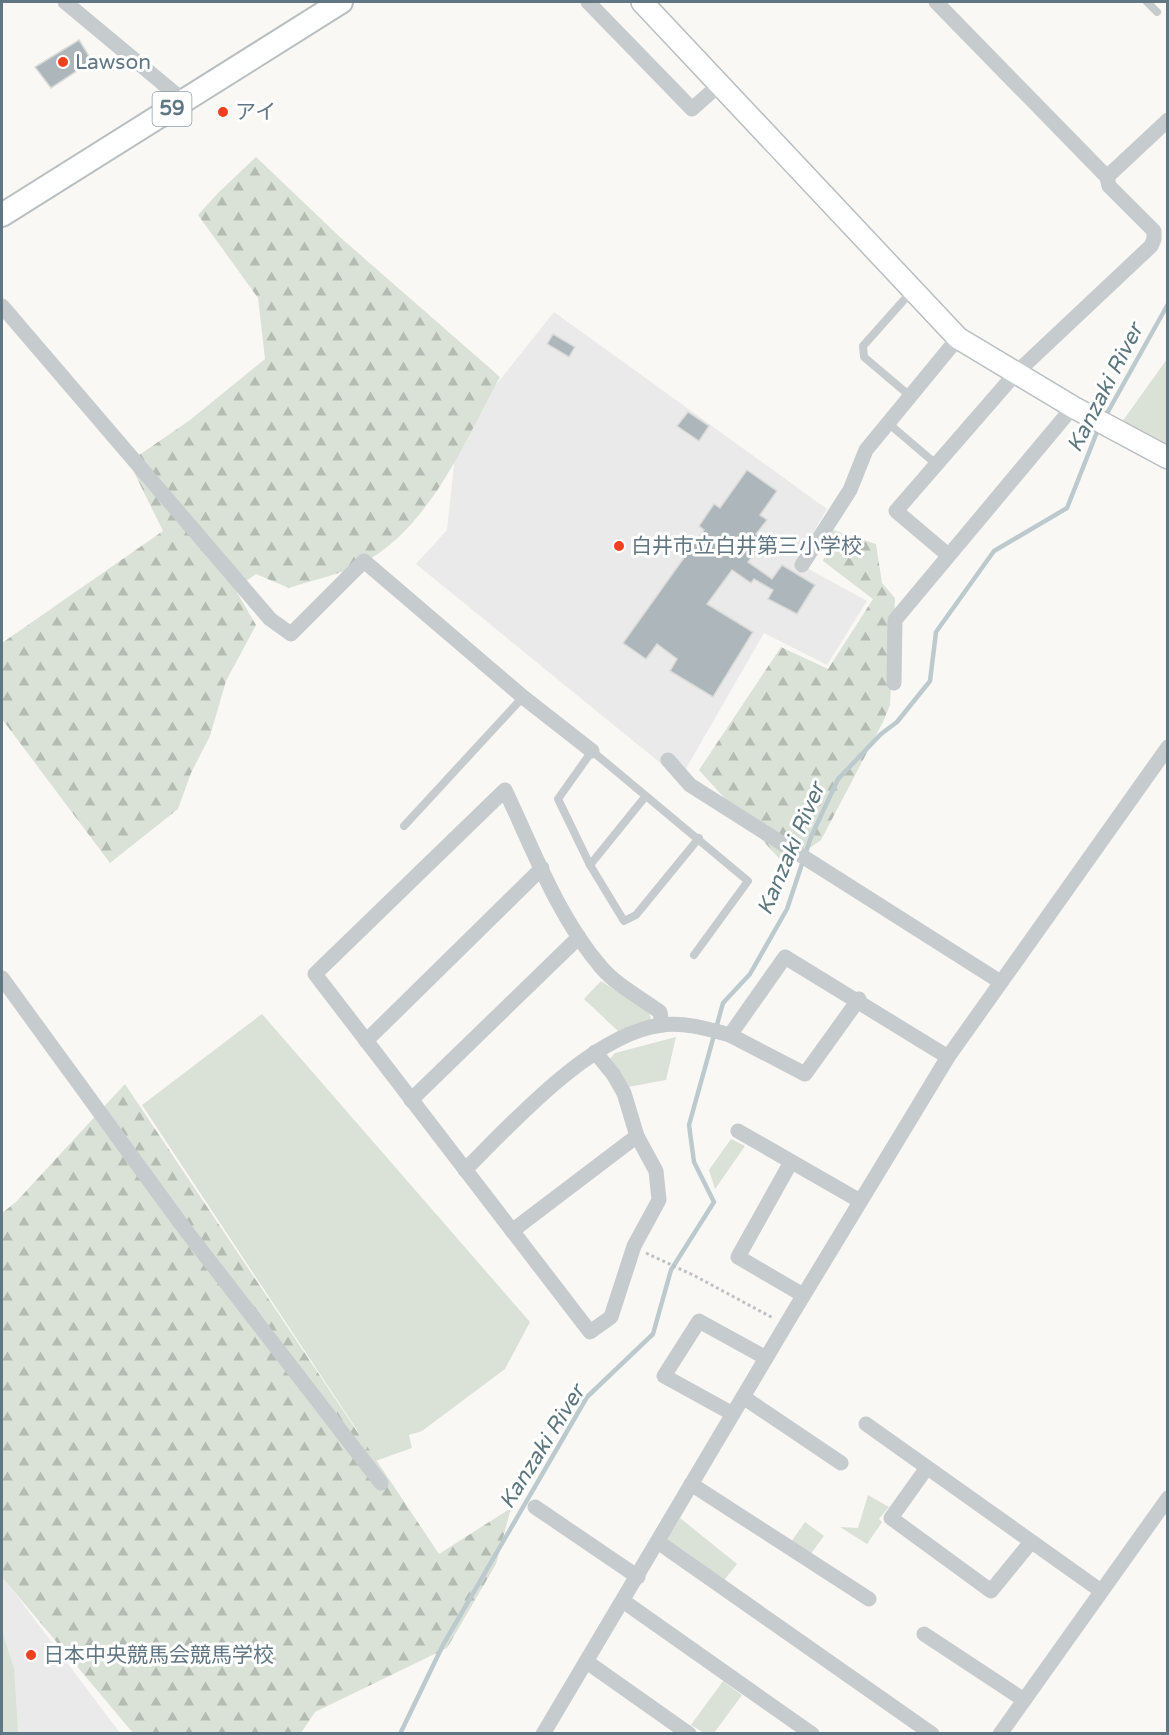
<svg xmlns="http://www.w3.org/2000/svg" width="1169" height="1735" viewBox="0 0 1169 1735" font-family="'Varela Round','Noto Sans JP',sans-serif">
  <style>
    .built { fill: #e9eae9 }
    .green { fill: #dae1d6 }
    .forest { fill: url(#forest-firs) }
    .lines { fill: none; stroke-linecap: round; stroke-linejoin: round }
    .stream { stroke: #bccace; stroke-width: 4.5 }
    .building { fill: #acb6bb; stroke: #dadad8; stroke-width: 1.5 }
    .secondary-casing { stroke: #b8bec2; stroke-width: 24 }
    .primary-casing { stroke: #b9bec1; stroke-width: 26 }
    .path { stroke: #bfc2c4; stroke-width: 3; stroke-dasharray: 3 3; stroke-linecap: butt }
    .lane { stroke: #c6cbce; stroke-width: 8 }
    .street { stroke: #c6cbce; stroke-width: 15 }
    .secondary { stroke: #fff; stroke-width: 21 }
    .primary { stroke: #fff; stroke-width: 22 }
    .poi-dot { fill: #f1401d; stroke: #fff; stroke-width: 2 }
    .labels { text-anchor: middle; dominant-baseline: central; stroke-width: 6; stroke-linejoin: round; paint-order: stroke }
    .shield { fill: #fff; stroke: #909fa8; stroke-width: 1.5 }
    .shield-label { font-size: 20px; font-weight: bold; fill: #617683 }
    .poi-label { font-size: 21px; fill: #617683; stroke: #fff; text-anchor: start }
    .water-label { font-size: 22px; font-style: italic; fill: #5c767d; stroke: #fff }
  </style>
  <defs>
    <pattern id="forest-firs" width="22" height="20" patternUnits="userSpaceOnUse" patternTransform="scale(1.5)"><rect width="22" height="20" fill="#dae1d6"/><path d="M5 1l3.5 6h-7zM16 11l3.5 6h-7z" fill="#b4bbb3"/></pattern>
  </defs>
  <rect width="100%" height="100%" fill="#f9f8f5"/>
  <g class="built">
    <path d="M554 312 827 509 796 562 867 601 827 665 764 633 680 779 416 564 447 530 454 464 441 454Z"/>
    <path d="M2 1576 120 1733H2Z"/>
  </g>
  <g class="green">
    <path d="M1167 359V447L1122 422Z"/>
    <path d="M601 981 648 1011 651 1018 646 1024 618 1031 584 999Z"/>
    <path d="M262 1014 530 1322 505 1369 422 1431 409 1435 412 1448 367 1464 357 1430 142 1105Z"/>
    <path d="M676 1037 666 1080 628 1087 609 1060 615 1053Z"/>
    <path d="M731 1139 745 1146 715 1189 709 1170Z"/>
    <path d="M868 1495 889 1507 879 1519 882 1522 867 1544 840 1527 858 1528Z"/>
    <path d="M680 1518 737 1564 721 1584 667 1539Z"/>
    <path d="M805 1522 824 1536 810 1555 791 1542Z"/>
    <path d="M2 1631 14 1669 18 1733H2Z"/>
    <path d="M723 1681 742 1695 714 1733H704L691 1725Z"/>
  </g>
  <g class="forest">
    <path d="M256 157 341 238 500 377C464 442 431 526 363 563 341 574 313 580 289 588L256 574 235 589 256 625 226 681 210 736 191 773 178 809 110 863 2 719V643L163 531 129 462 190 420 265 359 258 298 198 215 218 193Z"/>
    <path d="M833 530 876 544 882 583 895 598 890 705 883 722 821 840 785 865 699 770 781 647 828 669 873 599 823 561Z"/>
    <path d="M125 1084 439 1554 511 1508 496 1564 447 1648 315 1712 301 1733H133L2 1577V1213L16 1202Z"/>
  </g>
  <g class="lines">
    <g class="stream">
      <path d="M1105 417 1168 304"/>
      <path d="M400 1734 443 1645 587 1397 653 1334 671 1270 714 1202 694 1162 689 1125 723 1003 750 974 787 909 811 837 838 779 881 734 897 722 930 681 936 632 994 551 1067 508 1099 427"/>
    </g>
  </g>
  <g class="building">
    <path d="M79 40 92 61 51 88 35 67Z"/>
    <path d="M553 334 575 347 569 357 547 344Z"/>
    <path d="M688 412 709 426 699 441 677 426Z"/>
    <path d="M747 470 777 491 760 515 767 520 756 534 764 540 748 562 772 579 782 565 815 585 797 614 768 599 773 590 754 579 751 583 732 570 707 604 753 632 713 697 670 671 677 659 657 644 646 659 623 643 704 530 699 526 714 504 720 508Z"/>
  </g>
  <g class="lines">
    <defs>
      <path id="secondary" d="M642 2 958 338 1073 407 1168 458"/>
      <path id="primary" d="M2 215 341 2"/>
    </defs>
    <use href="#secondary" class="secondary-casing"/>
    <use href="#primary" class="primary-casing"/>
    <path class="path" d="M646 1253 695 1276 773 1318"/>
    <g class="lane">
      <path d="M1147 2 1157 12"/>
      <path d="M910 396 864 357 863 346 912 291"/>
      <path d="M888 423 936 464"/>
      <path d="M404 826 523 697"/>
      <path d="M590 865 645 797"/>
      <path d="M694 955 748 881 592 751 558 799 590 865 624 921 636 915 699 838"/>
    </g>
    <g class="street">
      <path d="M65 2 184 101"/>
      <path d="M588 2 692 109 719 85"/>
      <path d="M936 2 1107 177"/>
      <path d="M2 306 270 619 291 634 364 561 523 697 592 751"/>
      <path d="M948 555 896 511 1015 374 1151 246 1154 239V231L1109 186 1107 177 1168 120"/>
      <path d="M802 565 850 490 866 450 958 338"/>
      <path d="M894 683 895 620 1073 407"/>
      <path d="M668 760 690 785 999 981"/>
      <path d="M2 978 181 1224 381 1483"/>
      <path d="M730 1035 805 1074 859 999"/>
      <path d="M366 1041 542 868"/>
      <path d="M595 1052 613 1074 624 1093 637 1136 656 1171 659 1200 634 1246 611 1317 590 1332 315 974 505 790C533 849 558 917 601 967 616 985 641 998 660 1012L662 1025"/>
      <path d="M411 1100 579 937"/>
      <path d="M738 1131 860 1201"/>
      <path d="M791 1162 738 1257 803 1295"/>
      <path d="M465 1170C513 1122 593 1033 662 1025 685 1022 708 1029 730 1035L785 957 948 1057"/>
      <path d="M512 1231 637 1136"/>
      <path d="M743 1397 841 1463"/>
      <path d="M733 1414 664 1376 699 1321 766 1358"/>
      <path d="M866 1424 1101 1591"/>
      <path d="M926 1469 891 1518 991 1591 1031 1542"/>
      <path d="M691 1484 869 1599"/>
      <path d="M535 1507 638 1577"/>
      <path d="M658 1542 932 1734"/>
      <path d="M623 1601 812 1734"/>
      <path d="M924 1634 1024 1700"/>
      <path d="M587 1662 689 1734"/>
      <path d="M543 1734 791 1316 948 1057 1168 747"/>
      <path d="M1000 1734 1168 1498"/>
    </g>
    <use href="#secondary" class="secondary"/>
    <use href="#primary" class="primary"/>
  </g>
  <g class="poi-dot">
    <circle cx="63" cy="62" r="6"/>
    <circle cx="223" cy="112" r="6"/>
    <circle cx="619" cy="546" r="6"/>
    <circle cx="31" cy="1655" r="6"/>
  </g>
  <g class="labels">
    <rect class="shield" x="152.5" y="92" width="39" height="34" rx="4.5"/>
    <g class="shield-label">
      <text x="172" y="109">59</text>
    </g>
    <g class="poi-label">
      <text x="75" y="62">Lawson</text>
      <text x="235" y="112">アイ</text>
      <text x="631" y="546">白井市立白井第三小学校</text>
      <text x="43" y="1655">日本中央競馬会競馬学校</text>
    </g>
    <g class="water-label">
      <text transform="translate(1105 388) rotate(-63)">Kanzaki River</text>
      <text transform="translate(791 849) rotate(-67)">Kanzaki River</text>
      <text transform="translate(542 1447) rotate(-58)">Kanzaki River</text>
    </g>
  </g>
  <rect width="1169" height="1735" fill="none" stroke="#617683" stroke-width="6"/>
</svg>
